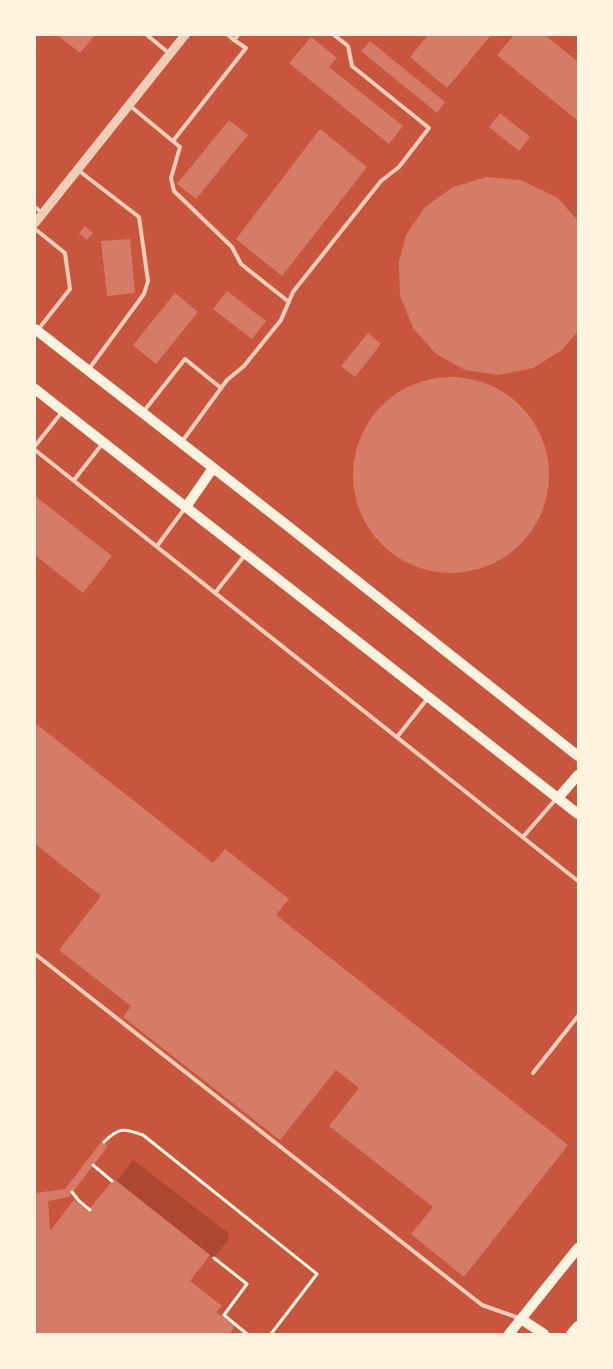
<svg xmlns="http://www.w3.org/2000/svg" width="613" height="1369" viewBox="0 0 613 1369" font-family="'Source Sans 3',sans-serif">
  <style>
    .green { fill: #ae4732 }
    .building { fill: #d67c66 }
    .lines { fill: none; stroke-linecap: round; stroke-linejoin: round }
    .path { stroke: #fff3e0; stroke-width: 3 }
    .service { stroke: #f1ccb7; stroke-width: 4 }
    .tertiary { stroke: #f1ccb7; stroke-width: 9 }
    .secondary { stroke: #fff3e0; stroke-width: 10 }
  </style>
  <rect width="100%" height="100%" fill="#c8553d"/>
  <path class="green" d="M133 1160 228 1233 229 1239 214 1258 116 1182Z"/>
  <g class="building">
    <path d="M57 35H95L80 53Z"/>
    <path d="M428 35H491L447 88 410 57Z"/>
    <path d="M514 35H545L578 62V121L497 55Z"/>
    <path d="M311 37 337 58 329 67 403 126 389 144 289 63Z"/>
    <path d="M370 41 445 102 437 113 361 51Z"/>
    <path d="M500 113 530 137 519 151 489 127Z"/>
    <path d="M229 120 248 135 196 199 177 184Z"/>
    <path d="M320 129 367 167 282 276 236 239Z"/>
    <path d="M486 177 521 180 558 198 578 221V331L562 350 533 368 499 375 465 370 436 354 413 328 400 296 399 262 406 235 425 207 453 187Z"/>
    <path d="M85 226 93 233 87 240 79 233Z"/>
    <path d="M130 239 135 293 107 296 101 241Z"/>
    <path d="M227 291 266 321 252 339 213 309Z"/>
    <path d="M175 293 198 312 156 364 133 345Z"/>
    <path d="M368 333 381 344 355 377 341 366Z"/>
    <circle cx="451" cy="475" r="98"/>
    <path d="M35 496 112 556 83 593 35 555Z"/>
    <path d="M35 723 213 863 225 849 289 899 276 915 568 1145 464 1277 411 1234 433 1207 329 1126 359 1088 336 1070 280 1140 123 1017 131 1006 59 950 101 896 35 844Z"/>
    <path d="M102 1141 108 1146 69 1197 48 1201 50 1231 74 1200 88 1211 114 1179 210 1255 190 1281 222 1306 216 1312 235 1326 229 1334H35V1193L65 1189Z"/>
  </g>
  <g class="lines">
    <g class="path">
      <path d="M104 1142C119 1127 124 1128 143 1135L317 1274 271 1334"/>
      <path d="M93 1165 112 1181"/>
      <path d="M72 1192 79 1201 90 1210"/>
      <path d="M214 1258 247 1284 224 1315 247 1334"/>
    </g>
    <g class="service">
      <path d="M147 35 170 54"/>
      <path d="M228 35 234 40 238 35"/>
      <path d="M129 105 180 147 171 178 174 191 232 247 241 264 289 302"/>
      <path d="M173 141 246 48 234 40"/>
      <path d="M78 170 139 217 148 281 144 294 89 369"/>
      <path d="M35 207 42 213"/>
      <path d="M35 229 65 253 70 289 37 331"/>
      <path d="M144 411 185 359 221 388"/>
      <path d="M181 443 227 380 244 366 281 320 293 292 381 181 399 167 429 128 352 66 348 46 334 35"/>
      <path d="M35 446 62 412"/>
      <path d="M35 450 578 881"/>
      <path d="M74 480 103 443"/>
      <path d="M157 546 185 508"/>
      <path d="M215 593 245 555"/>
      <path d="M397 737 428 698"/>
      <path d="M523 837 556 799"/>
      <path d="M35 954 482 1305 519 1318"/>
      <path d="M533 1073 578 1016"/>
    </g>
    <path class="tertiary" d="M35 223 185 35"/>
    <g class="secondary">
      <path d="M35 329 284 523 578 756"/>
      <path d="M35 389 578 814"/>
      <path d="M186 507 213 468"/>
      <path d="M558 798 578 775"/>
      <path d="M521 1319 544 1334"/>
      <path d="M509 1334 578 1248"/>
      <path d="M571 1334 578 1326"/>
    </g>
  </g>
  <rect width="613" height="1369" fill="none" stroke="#fff3e0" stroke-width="72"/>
</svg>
